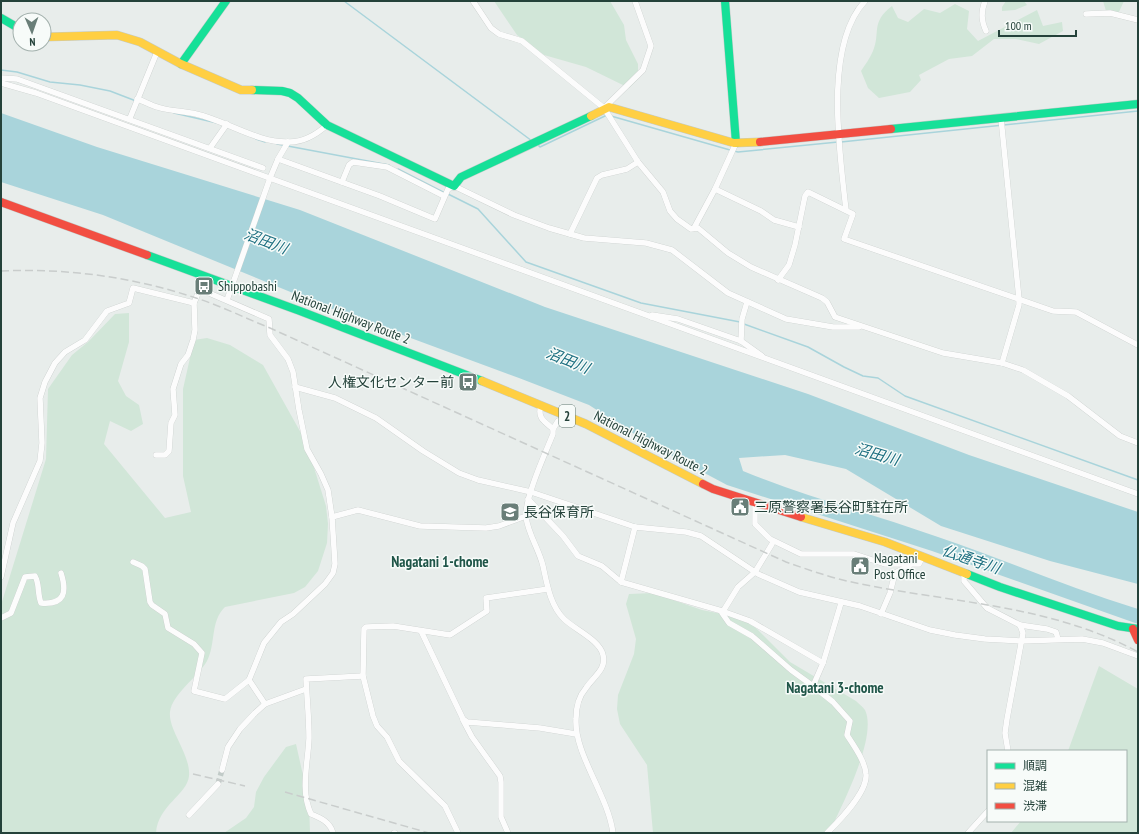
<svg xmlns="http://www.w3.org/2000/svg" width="1139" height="834" viewBox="0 0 1139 834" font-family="'PT Sans Narrow','Noto Sans JP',sans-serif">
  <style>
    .green { fill: #d1e6d8 }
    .water { fill: #a9d4db }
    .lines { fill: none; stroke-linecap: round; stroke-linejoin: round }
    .stream { stroke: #a9d4db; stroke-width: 1.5 }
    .street-tunnel { stroke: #c1cbc8; stroke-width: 5.5; stroke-dasharray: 5.5 3; stroke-linecap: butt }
    .street-casing { stroke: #c5cac8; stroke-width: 6 }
    .fast-casing { stroke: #c3cbc8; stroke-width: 9 }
    .slow-casing { stroke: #c3cbc8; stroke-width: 9 }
    .jam-casing { stroke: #c3cbc8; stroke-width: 9 }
    .street { stroke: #fcfcfc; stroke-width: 5.5 }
    .fast { stroke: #16e098; stroke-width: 8 }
    .slow { stroke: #ffcf43; stroke-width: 8 }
    .jam { stroke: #f24e42; stroke-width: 8 }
    .rail { stroke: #c9cdcc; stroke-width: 1.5; stroke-dasharray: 8 4; stroke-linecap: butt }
    .labels { text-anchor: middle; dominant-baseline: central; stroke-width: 3; stroke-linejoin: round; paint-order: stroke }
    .shield { fill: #f7fbf9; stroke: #637a73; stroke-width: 1 }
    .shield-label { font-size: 13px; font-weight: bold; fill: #24423a }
    .poi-label { font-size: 14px; fill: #24423a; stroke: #f7fbf9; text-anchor: start }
    .street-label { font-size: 14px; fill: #24423a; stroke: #f7fbf9 }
    .water-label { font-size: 15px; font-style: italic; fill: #1c6f80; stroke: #f7fbf9 }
    .neighbourhood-label { font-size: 15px; font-weight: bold; fill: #1f5548; stroke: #f7fbf9 }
  </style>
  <rect width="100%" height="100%" fill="#e8edeb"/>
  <g class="green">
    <path d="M494 1H610L624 25 626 40 638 64V79L629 88 586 67 544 55 517 35Z"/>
    <path d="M1006 1H1024L1027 5 1015 10 1002 11V7Z"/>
    <path d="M1103 1H1124L1118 14 1106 11Z"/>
    <path d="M955 4 969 11 967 29 978 41 1037 10 1043 26 1062 22 1063 31 1039 44 1016 39H994L972 56 949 59 919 75 921 80 910 92 879 98 868 88 861 71C865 65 870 58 873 51 881 32 870 23 892 6L898 18 908 22 924 9 940 13Z"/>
    <path d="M129 313V342L118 381 126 396 139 405 143 424 131 431 110 421 104 444 165 518 191 512 183 476V389L194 340 207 338 230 345 263 365 306 442 326 506 328 524 327 543 318 571 305 587 294 593 225 607C210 621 216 644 207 661 198 677 172 694 170 712 168 730 191 755 189 776 187 795 158 805 156 833H1V605L46 459 48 389 72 355 88 342 115 314Z"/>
    <path d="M653 593 702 610 737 617 754 626 790 662 856 701C859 704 863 707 865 710 878 737 841 807 829 833H653L647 765 620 724 617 709 618 695 634 654 636 639 626 604 629 594Z"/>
    <path d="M1099 666 1138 689V833H1011L1021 821H1126V751H1068Z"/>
    <path d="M296 744 309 802 310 833H224L246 818 254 807 256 792 264 777 286 747Z"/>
  </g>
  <path class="water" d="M1 113 97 147 300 210 545 307 808 394 969 455 1138 512V584L1050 561 941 526 846 469 785 455 739 458 743 471C806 497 873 514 938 537 1005 560 1070 588 1138 609V624L932 551 727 485 650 444 589 405 519 378 327 307 103 215 1 182Z"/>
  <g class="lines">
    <g class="stream">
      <path d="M344 1 532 141"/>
      <path d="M1 70 17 72 50 82 80 85 110 91 136 101"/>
      <path d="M174 113 217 123"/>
      <path d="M611 116 730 150"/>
      <path d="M256 139 265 142"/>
      <path d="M841 142 1138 111"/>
      <path d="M277 144 389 165"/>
      <path d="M537 144 540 147 607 115"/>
      <path d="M734 151 738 152 838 142"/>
      <path d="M398 169 445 193"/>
      <path d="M448 194 478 209 526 262 641 303 740 322"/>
      <path d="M744 324 808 347 844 367 863 376 878 378 905 396 1138 480"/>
    </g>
    <path class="street-tunnel" d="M218 784 222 770"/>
    <defs>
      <g id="street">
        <path d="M473 1 491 28 499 34 522 41 604 108 638 162 663 192 670 211 677 219 691 229 698 228 728 253 751 267 822 298 827 302 835 317 943 353 1002 363 1023 370 1068 396 1120 436 1138 443"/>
        <path d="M985 1C981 12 981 20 986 31"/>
        <path d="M1086 14 1110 13 1138 20"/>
        <path d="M1 78 17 79 263 168"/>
        <path d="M1 83 36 93 1138 494"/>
        <path d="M137 99C144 101 150 105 157 107 169 111 183 111 196 114 227 121 257 143 289 142 304 142 316 135 327 125"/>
        <path d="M604 108 643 70 651 46 635 1"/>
        <path d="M130 118 157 52"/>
        <path d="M1001 118 1019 299V305L1002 363"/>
        <path d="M210 148 227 124"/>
        <path d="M278 159 380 196 435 219 448 189 454 186 514 215 549 228 584 238 646 243 672 250 728 293 786 319 833 327H859"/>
        <path d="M342 182 349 165 353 162 387 167 444 196"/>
        <path d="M715 189 761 211 774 220 799 227"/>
        <path d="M846 210C840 154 823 46 865 1"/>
        <path d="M694 228 715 189 736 143"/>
        <path d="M570 234 597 178 602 175 627 169 638 162"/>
        <path d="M778 280 789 265 795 245 805 196 808 192 853 214 844 239 1053 311 1076 312 1138 345"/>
        <path d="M227 300 270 178 278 159 288 142"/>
        <path d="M651 317 652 315 678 319 741 341 762 356"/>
        <path d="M741 341 742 319 747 302"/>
        <path d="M295 387 335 398 376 418 423 451 459 473 478 480 531 492 635 527 686 532 701 536 758 574 799 592 860 606 930 630 955 635 985 639 1021 641 1082 639 1103 643 1138 656"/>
        <path d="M541 405C537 418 544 421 553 429V434C545 454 525 497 526 517 528 534 539 549 543 566 547 584 550 605 564 619 574 629 600 640 603 655 607 669 593 677 586 688 579 696 576 708 576 719 574 754 608 795 613 833"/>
        <path d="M553 429 558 421 563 420 571 422"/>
        <path d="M528 499 563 536 578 556 602 566 621 582 722 611 750 621 823 663"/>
        <path d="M755 503V524L770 539 801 554H854L885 564H919L923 556"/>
        <path d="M332 517 358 510 420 526 486 528 499 526 526 516"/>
        <path d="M772 544 755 572 738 587 722 613 729 623 752 636 791 670 813 686 833 702 850 721 847 735C854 746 865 761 866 774 868 792 839 821 827 833"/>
        <path d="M133 562 142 566 145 569 150 602 152 605 165 614 168 628 194 644 202 653 194 691 225 699 249 680 264 643 281 622 293 614 325 584 333 573 335 564 332 517 328 490 321 474 307 449 299 410 293 372 288 359 270 335 269 319 202 290 199 291 194 303 195 330 193 340 188 355 181 364 173 389 175 415 171 423 169 451 165 455H156"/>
        <path d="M964 574V581L987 608 1020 625 1023 633 1007 719 1005 733 1008 751"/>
        <path d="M1 577 13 523 40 461 42 443 40 398 45 382 55 363 65 352 85 340 107 311 129 303 133 288 194 303"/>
        <path d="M621 582 635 527"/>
        <path d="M881 614 890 593 895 573 909 566"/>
        <path d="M1 618 11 613 25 577 35 576C40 585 37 593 41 603 65 605 67 592 61 573"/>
        <path d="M1020 625 1047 629 1056 632 1058 639"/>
        <path d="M421 631 463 719 467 722 540 728 576 734"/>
        <path d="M249 680 265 704"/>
        <path d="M813 686 823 663 841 603"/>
        <path d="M463 720 472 737 500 776 501 782V817L508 833"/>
        <path d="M222 770 228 747 240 729 255 713 265 704 306 689"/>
        <path d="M189 815 218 784"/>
        <path d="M333 833C330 822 321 818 311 814 300 790 308 763 309 738 309 719 307 699 306 679L363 676"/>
        <path d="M394 833H395"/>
        <path d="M458 833 445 806 399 761 387 737 377 726 373 716 363 676 364 629 366 627 393 626 450 635 487 611 486 598 548 589"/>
        <path d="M968 833 988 811"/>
      </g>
      <g id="fast">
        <path d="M725 1 736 143"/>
        <path d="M1 18 20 29"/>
        <path d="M181 64 226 1"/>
        <path d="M252 90 282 91 290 93 298 98 327 125 454 186 461 177 591 116"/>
        <path d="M891 129 1138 104"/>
        <path d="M147 255 300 311 482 381"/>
        <path d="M967 574 1000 587 1118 626 1138 629"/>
      </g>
      <g id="slow">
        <path d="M44 37 117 35 140 42 181 64 241 90H252"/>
        <path d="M591 116 609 107 734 143 760 142"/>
        <path d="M482 381 586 424 703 484"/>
        <path d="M801 517 885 542 967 574"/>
      </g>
      <g id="jam">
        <path d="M760 142 891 129"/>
        <path d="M1 202 147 255"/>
        <path d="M703 484 713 489 801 517"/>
        <path d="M1133 629 1138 640"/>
      </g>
    </defs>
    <use href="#street" class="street-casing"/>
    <use href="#fast" class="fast-casing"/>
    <use href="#slow" class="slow-casing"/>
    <use href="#jam" class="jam-casing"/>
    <use href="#street" class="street"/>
    <use href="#fast" class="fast"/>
    <use href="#slow" class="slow"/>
    <use href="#jam" class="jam"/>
    <g class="rail">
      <path d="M1 271C67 268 133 277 196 298 221 306 245 318 270 328L786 562C806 569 826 576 847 581 945 603 1048 603 1138 652"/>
      <path d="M193 774 245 786"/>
      <path d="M285 792 429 833"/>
    </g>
  </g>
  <defs>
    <symbol id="bus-square" viewBox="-11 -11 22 22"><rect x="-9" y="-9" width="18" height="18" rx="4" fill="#697e78" stroke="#f7fbf9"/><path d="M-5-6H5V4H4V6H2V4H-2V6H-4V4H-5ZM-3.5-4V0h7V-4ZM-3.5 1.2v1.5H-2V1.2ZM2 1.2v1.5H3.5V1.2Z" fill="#fff"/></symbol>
    <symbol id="civic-square" viewBox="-11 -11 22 22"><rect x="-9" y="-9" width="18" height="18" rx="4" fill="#697e78" stroke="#f7fbf9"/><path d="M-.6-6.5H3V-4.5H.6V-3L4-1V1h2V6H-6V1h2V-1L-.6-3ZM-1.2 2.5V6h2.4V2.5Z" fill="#fff"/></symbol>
    <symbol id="school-square" viewBox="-11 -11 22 22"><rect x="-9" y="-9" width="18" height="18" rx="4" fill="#697e78" stroke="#f7fbf9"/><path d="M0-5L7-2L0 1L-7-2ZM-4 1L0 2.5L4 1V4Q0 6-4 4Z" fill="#fff"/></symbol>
  </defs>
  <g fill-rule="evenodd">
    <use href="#bus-square" x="193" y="275" width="22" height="22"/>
    <use href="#bus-square" x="457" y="371" width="22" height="22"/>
    <use href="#civic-square" x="729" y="496" width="22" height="22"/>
    <use href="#school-square" x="499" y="501" width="22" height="22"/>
    <use href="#civic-square" x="849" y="555" width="22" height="22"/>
  </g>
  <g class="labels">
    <rect class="shield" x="559" y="405" width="16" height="22" rx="3"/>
    <g class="shield-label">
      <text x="567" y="416">2</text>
    </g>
    <g class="poi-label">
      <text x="218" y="286">Shippobashi</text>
      <text x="454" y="382" text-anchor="end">人権文化センター前</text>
      <text x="754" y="507">三原警察署長谷町駐在所</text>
      <text x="524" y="512">長谷保育所</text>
      <text x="874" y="558">Nagatani<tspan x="874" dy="16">Post Office</tspan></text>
    </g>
    <g class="street-label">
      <text transform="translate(351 317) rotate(21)">National Highway Route 2</text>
      <text transform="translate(651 443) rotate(27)">National Highway Route 2</text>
    </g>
    <g class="water-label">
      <text transform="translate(266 241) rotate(21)">沼田川</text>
      <text transform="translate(568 360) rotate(22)">沼田川</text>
      <text transform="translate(877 454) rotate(16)">沼田川</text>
      <text transform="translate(971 559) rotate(19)">仏通寺川</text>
    </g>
    <g class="neighbourhood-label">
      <text x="440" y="561">Nagatani 1-chome</text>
      <text x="835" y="687">Nagatani 3-chome</text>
    </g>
  </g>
  <rect width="1139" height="834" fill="none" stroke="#24423a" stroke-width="4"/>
  <rect x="987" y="750" width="140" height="72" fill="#f7fbf9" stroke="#a3b1ad"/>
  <rect x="995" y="763" width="20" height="6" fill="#16e098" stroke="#a3b1ad"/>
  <text x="1023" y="770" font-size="12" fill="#24423a">順調</text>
  <rect x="995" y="783" width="20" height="6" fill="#ffcf43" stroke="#a3b1ad"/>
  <text x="1023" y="790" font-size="12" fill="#24423a">混雑</text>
  <rect x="995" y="803" width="20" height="6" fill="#f24e42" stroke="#a3b1ad"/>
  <text x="1023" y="810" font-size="12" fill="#24423a">渋滞</text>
  <g transform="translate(32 32) rotate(178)"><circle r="19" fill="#f7fbf9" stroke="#a3b1ad"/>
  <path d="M0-3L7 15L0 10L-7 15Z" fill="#697e78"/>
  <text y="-6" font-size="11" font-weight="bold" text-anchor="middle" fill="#24423a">N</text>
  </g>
  <path d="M999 30v6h77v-6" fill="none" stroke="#24423a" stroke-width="2"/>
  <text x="1005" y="30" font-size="12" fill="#24423a" stroke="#f7fbf9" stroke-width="3" paint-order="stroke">100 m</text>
</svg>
